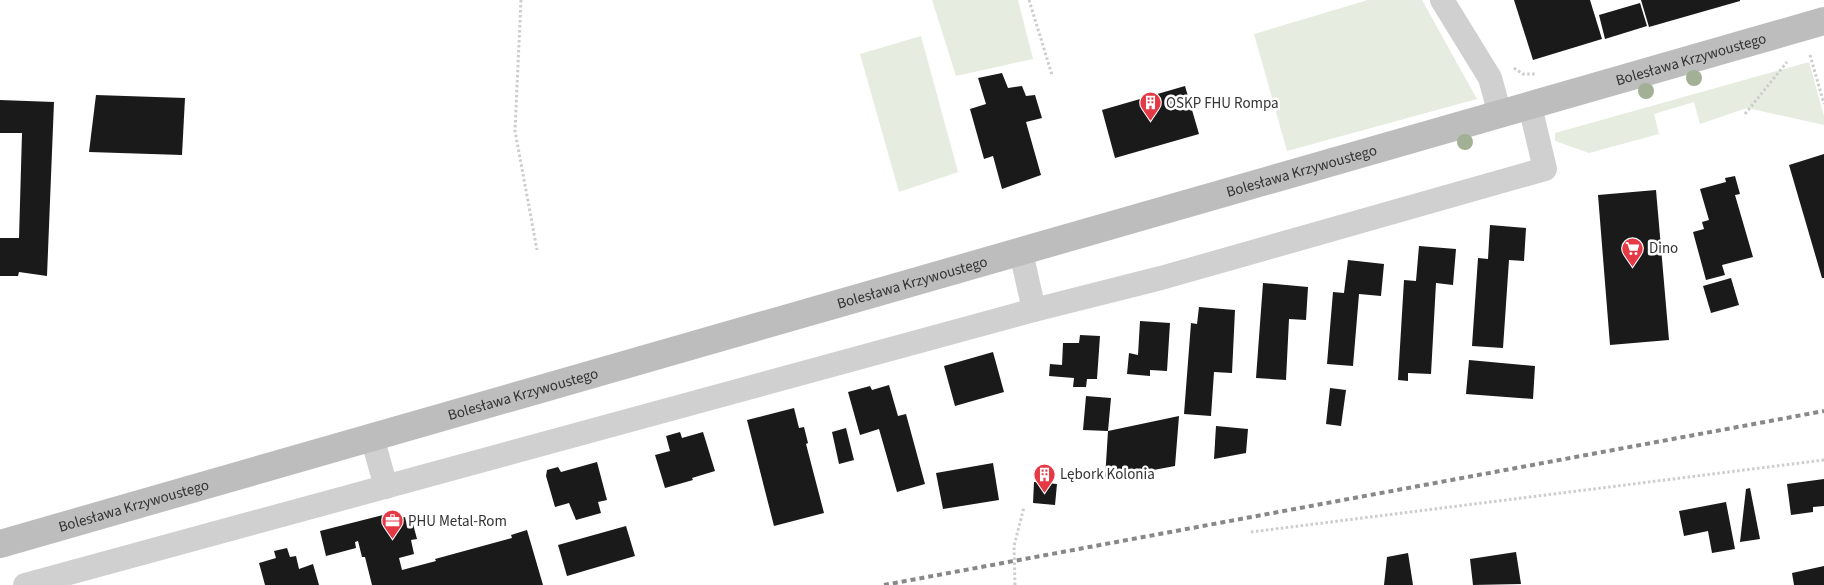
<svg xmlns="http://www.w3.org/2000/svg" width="1824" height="585" viewBox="0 0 1824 585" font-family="'Source Sans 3',sans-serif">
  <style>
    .green { fill: #e6ecdf }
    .building { fill: #1a1a1a }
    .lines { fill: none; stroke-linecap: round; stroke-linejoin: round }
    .path { stroke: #cdcdcd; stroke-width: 3; stroke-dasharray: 2.5 2.5; stroke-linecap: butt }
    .minor { stroke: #d0d0d0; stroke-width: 24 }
    .secondary { stroke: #bdbdbd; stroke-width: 28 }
    .rail { stroke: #888; stroke-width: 4; stroke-dasharray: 5 4; stroke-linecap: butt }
    .tree { fill: #a2b095 }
    .labels { text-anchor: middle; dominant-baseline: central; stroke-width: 5; stroke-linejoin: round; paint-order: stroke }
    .street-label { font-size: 15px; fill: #333; stroke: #fff }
    .poi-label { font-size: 15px; fill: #333; stroke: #fff; text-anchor: start }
  </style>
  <rect width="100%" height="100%" fill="#fff"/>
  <g class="green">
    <path d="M932 0H1018L1033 59 956 76Z"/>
    <path d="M1368 0H1422L1477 99 1287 151 1254 34Z"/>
    <path d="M921 36 958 172 899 192 860 54Z"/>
    <path d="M1809 62 1824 116V125L1747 108 1700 124 1694 102 1654 114 1659 134 1589 153 1555 141V133Z"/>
  </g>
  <g class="building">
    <path d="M1514 0H1590L1602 39 1533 60Z"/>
    <path d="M1641 0H1740V1L1649 27Z"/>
    <path d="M1640 3 1647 26 1605 39 1599 15Z"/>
    <path d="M1002 73 1008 88 1022 86 1026 96 1035 95 1042 118 1026 122 1041 175 1002 189 993 156 984 159 970 109 986 104 978 78Z"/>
    <path d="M1185 86 1199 134 1115 158 1102 110Z"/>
    <path d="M96 95 185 98 182 155 89 152Z"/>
    <path d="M0 100 54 102 47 276 19 272 18 276H0V238H19L22 133H0Z"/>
    <path d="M1824 154V278H1822L1789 165Z"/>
    <path d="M1735 176 1740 194 1735 195 1753 257 1722 265 1725 275 1706 280 1693 232 1704 229 1702 222 1709 220 1700 189 1726 182 1725 178Z"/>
    <path d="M1656 190 1669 340 1610 345 1598 195Z"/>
    <path d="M1490 225 1526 228 1524 261 1509 260 1503 348 1472 346 1478 258 1488 259Z"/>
    <path d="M1419 246 1456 249 1453 285 1436 283 1431 374 1408 373V381L1398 380 1404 280 1416 281Z"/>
    <path d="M1348 260 1384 264 1381 296 1359 294 1353 366 1327 364 1333 292 1344 293Z"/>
    <path d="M1731 278 1739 305 1711 313 1703 286Z"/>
    <path d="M1263 283 1308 287 1306 320 1289 319 1286 380 1256 378Z"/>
    <path d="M1199 307 1235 310 1232 373 1214 372 1211 416 1184 414 1191 323 1197 324Z"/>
    <path d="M1140 321 1170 323 1167 371 1150 370V376L1127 374 1129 353 1138 355Z"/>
    <path d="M1080 335 1100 336 1097 379H1087L1086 387H1073L1074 378 1049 376 1050 364 1062 365 1063 343H1079Z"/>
    <path d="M993 352 1004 392 955 406 944 366Z"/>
    <path d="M1469 360 1535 366 1533 399 1466 394Z"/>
    <path d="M889 385 898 416 906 414 925 484 897 492 879 429 860 435 848 392 870 386 872 390Z"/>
    <path d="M1330 388 1346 390 1341 426 1326 424Z"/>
    <path d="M1086 396 1111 398 1108 431 1083 430Z"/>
    <path d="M794 408 799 428 804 427 808 443 806 444 824 513 774 526 747 420Z"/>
    <path d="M1179 416 1175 466 1105 479 1108 431Z"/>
    <path d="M1216 426 1248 429 1246 453 1214 459Z"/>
    <path d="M846 428 854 460 839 464 832 432Z"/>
    <path d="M680 432 682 438 703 432 715 471 692 478 693 480 665 488 655 455 670 451 666 436Z"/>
    <path d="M597 462 607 500 598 502 601 513 576 520 569 503 555 507 546 476 547 470 558 467 561 472Z"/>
    <path d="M993 463 999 500 943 509 936 473Z"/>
    <path d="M1824 479V506L1813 507V512L1791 515 1787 484Z"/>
    <path d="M1034 482 1057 484 1055 505 1033 503Z"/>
    <path d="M1750 488 1760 539 1740 542 1746 489Z"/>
    <path d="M1726 502 1735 549 1712 553 1708 531 1684 536 1679 511Z"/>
    <path d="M383 515 385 523 405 517 407 526 413 524 417 539 411 540 414 554 399 558 402 570 436 561 435 559 512 538 511 535 527 530 543 585H372L365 557H362L358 541 355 542 356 548 326 556 320 531Z"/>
    <path d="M626 526 635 556 567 576 558 545Z"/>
    <path d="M287 548 290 557 296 556 299 569 313 564 319 585H265L259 563 276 558 274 551Z"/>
    <path d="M1516 552 1521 584 1473 585 1470 559Z"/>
    <path d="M1408 553 1413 585H1384L1387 557Z"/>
    <path d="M1824 566V585H1794L1792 573Z"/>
  </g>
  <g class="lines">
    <g class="path">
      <path d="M521 0 515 131 537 250"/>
      <path d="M1029 0 1052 75"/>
      <path d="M1810 55 1824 104"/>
      <path d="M1514 68 1523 74H1535"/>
      <path d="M1745 114 1787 62"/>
      <path d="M1251 532 1824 460"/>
      <path d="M1015 585 1014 546 1024 507"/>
    </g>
    <g class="minor">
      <path d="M1442 0 1490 78 1500 114"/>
      <path d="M1021 252 1034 310"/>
      <path d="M372 437 386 487"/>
      <path d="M25 585 1034 310 1161 278 1545 169 1530 106"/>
    </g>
    <path class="secondary" id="s1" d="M0 544 1824 21"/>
    <path class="rail" d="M884 585 1824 411"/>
  </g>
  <g class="tree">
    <circle cx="1694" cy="78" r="8"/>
    <circle cx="1646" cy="91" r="8"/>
    <circle cx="1465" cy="142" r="8"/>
  </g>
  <defs>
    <symbol id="building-pin" viewBox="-11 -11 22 30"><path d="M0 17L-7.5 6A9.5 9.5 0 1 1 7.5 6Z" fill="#e63946" stroke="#fff"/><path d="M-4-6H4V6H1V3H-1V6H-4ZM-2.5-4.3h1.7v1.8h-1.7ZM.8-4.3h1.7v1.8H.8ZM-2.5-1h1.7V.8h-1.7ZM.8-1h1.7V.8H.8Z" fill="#fff"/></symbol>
    <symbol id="supermarket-pin" viewBox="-11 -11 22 30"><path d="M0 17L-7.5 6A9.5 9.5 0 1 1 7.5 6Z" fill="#e63946" stroke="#fff"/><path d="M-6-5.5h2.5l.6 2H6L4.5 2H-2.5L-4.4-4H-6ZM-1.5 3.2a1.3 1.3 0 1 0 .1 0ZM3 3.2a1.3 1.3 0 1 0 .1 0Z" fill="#fff"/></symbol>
    <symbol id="office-pin" viewBox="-11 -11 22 30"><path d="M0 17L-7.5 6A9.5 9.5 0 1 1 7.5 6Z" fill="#e63946" stroke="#fff"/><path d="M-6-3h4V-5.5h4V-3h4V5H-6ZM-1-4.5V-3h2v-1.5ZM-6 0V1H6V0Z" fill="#fff"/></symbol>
  </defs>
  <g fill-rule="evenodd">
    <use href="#building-pin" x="1138" y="90" width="25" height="34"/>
    <use href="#supermarket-pin" x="1620" y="236" width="25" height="34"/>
    <use href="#building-pin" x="1032" y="462" width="25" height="34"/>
    <use href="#office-pin" x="380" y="508" width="25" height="34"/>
  </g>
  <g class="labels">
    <g class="street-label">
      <text stroke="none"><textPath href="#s1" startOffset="1759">Bolesława Krzywoustego</textPath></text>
      <text stroke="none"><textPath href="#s1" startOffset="1354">Bolesława Krzywoustego</textPath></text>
      <text stroke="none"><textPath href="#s1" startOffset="949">Bolesława Krzywoustego</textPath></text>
      <text stroke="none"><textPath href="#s1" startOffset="544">Bolesława Krzywoustego</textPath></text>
      <text stroke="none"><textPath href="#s1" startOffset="139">Bolesława Krzywoustego</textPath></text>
    </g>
    <g class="poi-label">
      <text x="1166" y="103">OSKP FHU Rompa</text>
      <text x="1649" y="248">Dino</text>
      <text x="1060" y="474">Lębork Kolonia</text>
      <text x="408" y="521">PHU Metal-Rom</text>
    </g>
  </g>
</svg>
